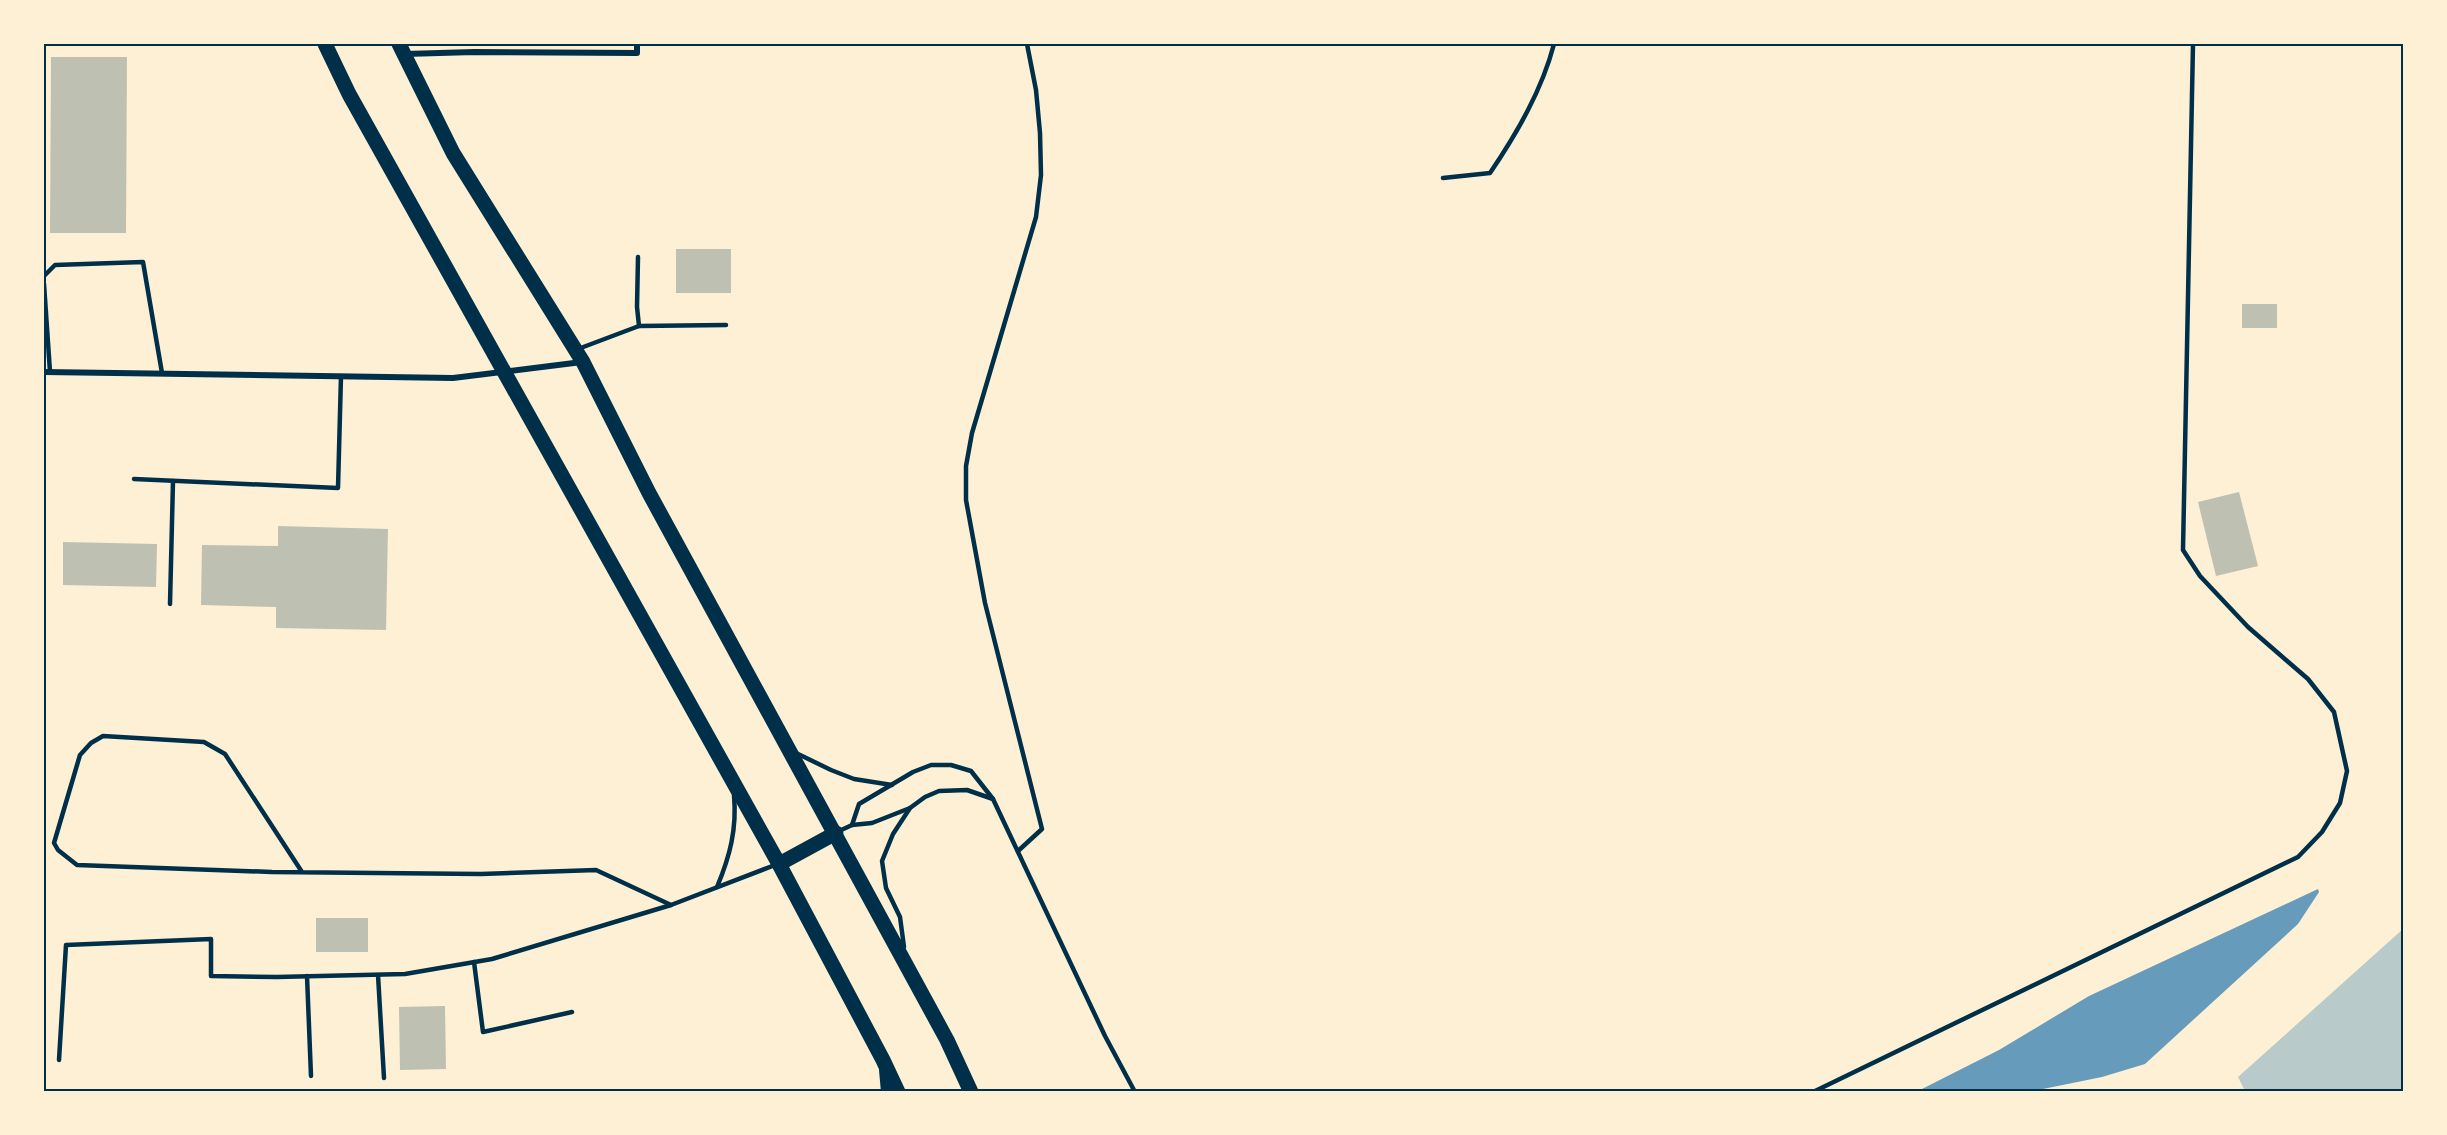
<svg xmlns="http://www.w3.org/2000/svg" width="2447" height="1135" viewBox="0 0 2447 1135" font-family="Arial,sans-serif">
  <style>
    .green { fill: #b9caca }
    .water { fill: #669bbc }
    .building { fill: #bec0b2 }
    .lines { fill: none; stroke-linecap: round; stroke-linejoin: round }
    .service { stroke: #003049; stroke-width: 4.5 }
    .minor { stroke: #003049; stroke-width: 6 }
    .secondary { stroke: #003049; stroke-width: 12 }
    .primary { stroke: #003049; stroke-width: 15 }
    .neatline { fill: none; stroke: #003049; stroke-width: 2 }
  </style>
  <rect width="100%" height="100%" fill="#fdf0d5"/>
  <path class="green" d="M2403 929V1091H2245L2238 1077Z"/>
  <path class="water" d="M2318 889 2319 892 2298 924 2145 1064 2102 1077 2033 1091H1918L1999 1050 2089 996Z"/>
  <g class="building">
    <path d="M51 57H127L126 233H50Z"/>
    <rect x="676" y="249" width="55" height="44"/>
    <rect x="2242" y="304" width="35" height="24"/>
    <path d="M2239 492 2258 566 2216 576 2198 502Z"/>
    <path d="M278 526 388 529 386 630 276 628V607L201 605 202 545 278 546Z"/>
    <path d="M63 542 157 544 156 587 63 585Z"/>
    <rect x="316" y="918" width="52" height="34"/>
    <path d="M445 1006 446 1069 400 1070 399 1007Z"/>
  </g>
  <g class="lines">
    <g class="service">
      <path d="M1443 178 1490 173C1517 133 1542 90 1554 44"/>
      <path d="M638 257 637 307 639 326"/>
      <path d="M44 276 55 265 143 262 162 373"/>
      <path d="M44 284 50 372"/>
      <path d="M578 349 639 326 726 325"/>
      <path d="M134 479 338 488 341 376"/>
      <path d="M170 604 173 481"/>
      <path d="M796 753 831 770 854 779 892 785"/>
      <path d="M852 825 859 804 913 772 931 765H951L971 771 993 799"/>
      <path d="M837 832 852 825 872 823 910 808 925 797 939 791 967 790 993 799 1105 1036 1135 1092"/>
      <path d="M1018 851 1042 829 985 603 966 500V466L972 433 1036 217 1041 175 1040 133 1036 90 1027 44"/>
      <path d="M302 872 225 754 204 742 103 736 91 743 80 755 54 843 58 850 77 865 272 872 481 874 596 870 671 905"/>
      <path d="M717 887C730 856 737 829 734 795"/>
      <path d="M904 947 900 917 886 888 882 861 893 834 910 808"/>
      <path d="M474 962 483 1032 572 1012"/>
      <path d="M378 975 384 1078"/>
      <path d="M307 976 311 1076"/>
      <path d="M59 1060 66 945 211 939V976L277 977 405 974 492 959 671 905 775 865"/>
      <path d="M1813 1092 2298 857 2322 832 2340 803 2347 771 2334 712 2308 679 2248 627 2200 576 2183 550 2193 44"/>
    </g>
    <g class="minor">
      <path d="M405 54 474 52 637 53V44"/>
      <path d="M44 372 453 378 582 362"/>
    </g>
    <path class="secondary" d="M885 1070 887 1092"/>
    <g class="primary">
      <path d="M325 44 349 94 779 864 883 1060 898 1092"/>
      <path d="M399 44 453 153 583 362 649 493 947 1040 971 1092"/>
      <path d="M779 864 836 833"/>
    </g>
  </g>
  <rect width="2447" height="1135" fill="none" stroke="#fdf0d5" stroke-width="90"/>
  <rect x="45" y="45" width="2357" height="1045" class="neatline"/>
</svg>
